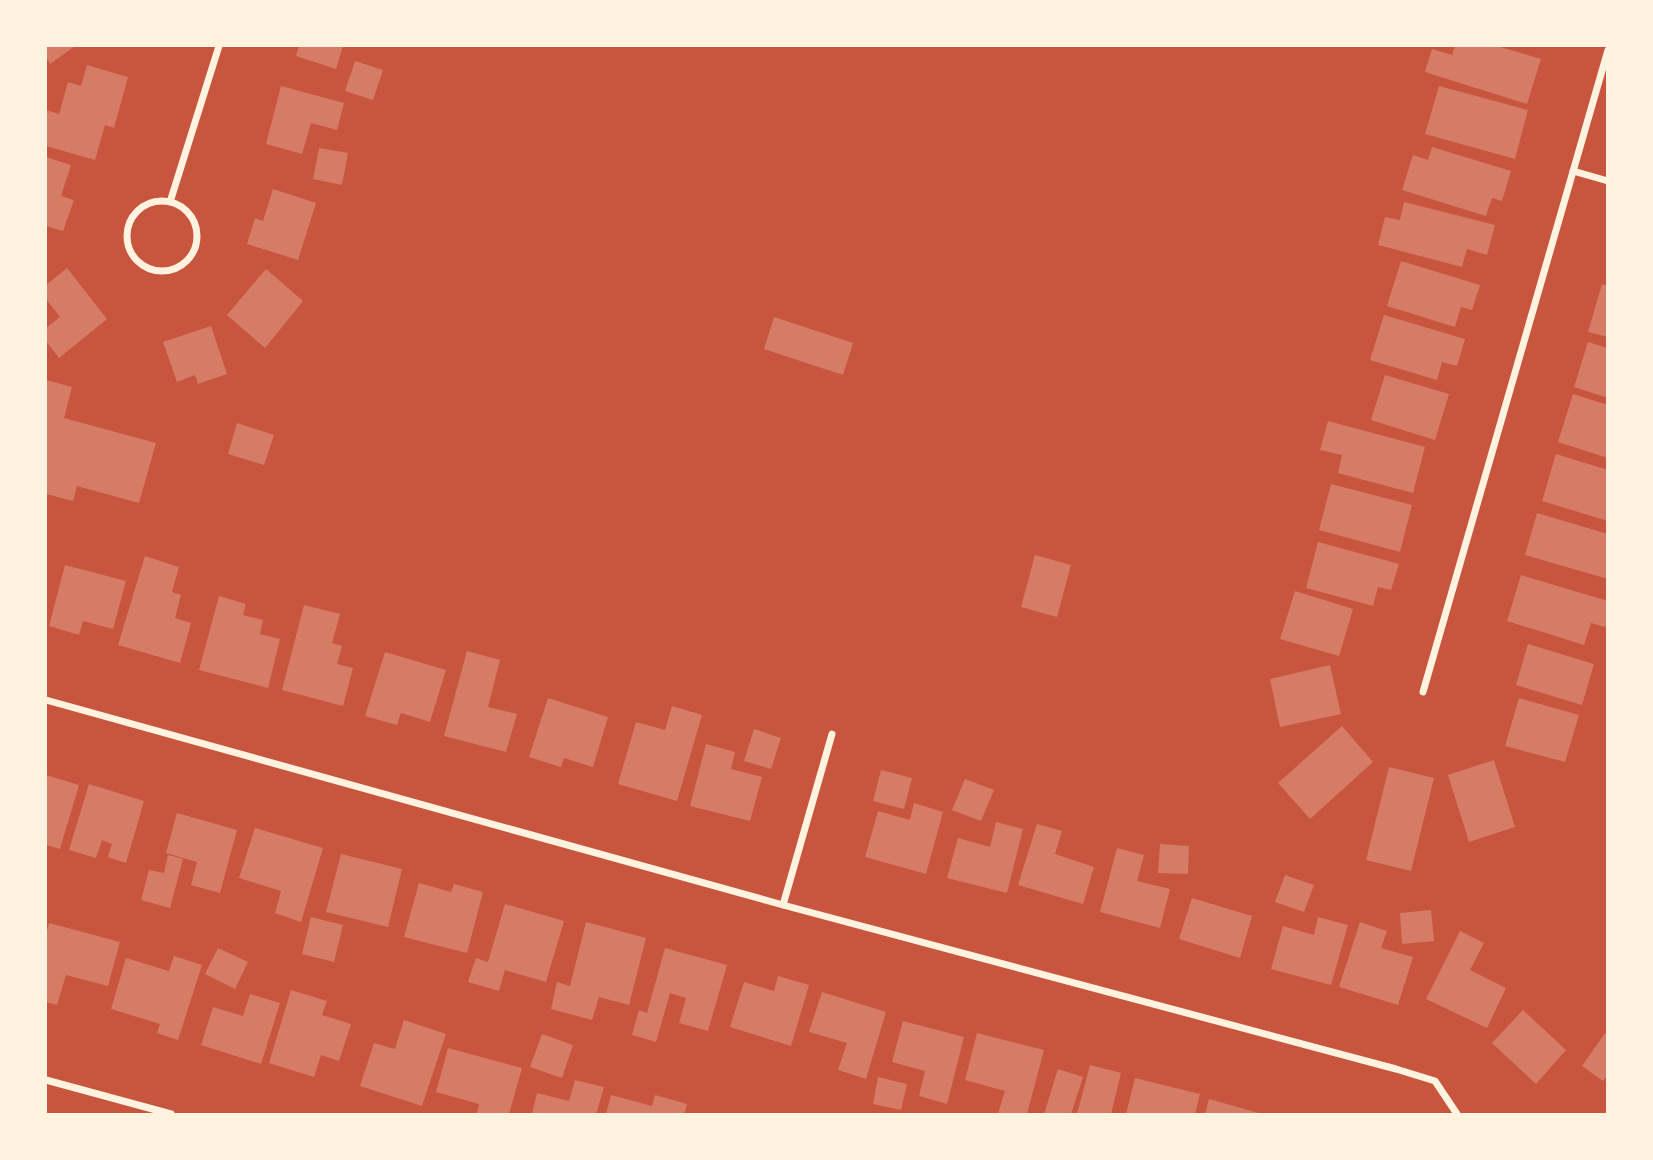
<svg xmlns="http://www.w3.org/2000/svg" width="1653" height="1160" viewBox="0 0 1653 1160" font-family="'Crimson Pro',serif">
  <style>
    .building { fill: #d67c66 }
    .lines { fill: none; stroke-linecap: round; stroke-linejoin: round }
    .minor { stroke: #fff3e0; stroke-width: 7 }
  </style>
  <rect width="100%" height="100%" fill="#c8553d"/>
  <g class="building">
    <path d="M46 46H75L50 64 46 57Z"/>
    <path d="M299 46H343L336 69 296 56Z"/>
    <path d="M1455 46H1497L1541 59 1527 104 1425 72 1432 49 1452 55Z"/>
    <path d="M355 61 383 70 373 100 345 91Z"/>
    <path d="M87 65 128 77 114 128 105 125 95 160 46 146V110L59 114 68 82 81 86Z"/>
    <path d="M281 86 344 103 337 130 311 123 302 154 266 144Z"/>
    <path d="M1439 86 1528 110 1515 159 1425 134Z"/>
    <path d="M1432 147 1511 171 1502 201 1492 198 1486 216 1402 190 1413 155 1428 160Z"/>
    <path d="M319 148 348 153 342 185 313 179Z"/>
    <path d="M46 157 71 165 61 196 74 200 63 231 46 226Z"/>
    <path d="M273 189 316 203 298 260 247 244 255 218 263 221Z"/>
    <path d="M1404 202 1495 225 1487 255 1467 249 1462 267 1378 245 1385 217 1400 220Z"/>
    <path d="M1401 261 1480 285 1472 310 1461 307 1455 327 1387 306Z"/>
    <path d="M67 268 107 319 59 358 46 341V328L60 317 46 299V285Z"/>
    <path d="M266 269 303 301 265 348 227 315Z"/>
    <path d="M1602 284 1608 286V337L1588 332Z"/>
    <path d="M1384 315 1465 339 1457 366 1442 362 1437 380 1370 360Z"/>
    <path d="M774 317 853 343 843 375 764 349Z"/>
    <path d="M211 326 227 374 198 384 195 375 177 382 163 342Z"/>
    <path d="M1588 342 1608 348V398L1574 387Z"/>
    <path d="M1385 375 1449 394 1435 440 1371 420Z"/>
    <path d="M46 380 72 387 64 418 156 443 139 503 77 486 73 501 46 494V426L47 419 46 418Z"/>
    <path d="M1573 394 1608 405V458L1558 442Z"/>
    <path d="M1328 421 1425 447 1413 493 1338 473 1342 455 1320 450Z"/>
    <path d="M237 423 274 435 264 465 228 454Z"/>
    <path d="M1556 454 1608 470V521L1542 501Z"/>
    <path d="M1331 484 1412 505 1400 552 1319 530Z"/>
    <path d="M1537 513 1608 534V579L1525 555Z"/>
    <path d="M1318 542 1399 564 1391 590 1378 587 1373 606 1306 588Z"/>
    <path d="M1035 555 1071 565 1057 617 1021 607Z"/>
    <path d="M145 556 179 567 172 592 181 595 175 618 191 623 180 663 118 645Z"/>
    <path d="M65 565 126 581 113 629 83 621 79 635 49 626Z"/>
    <path d="M1521 575 1608 601V620L1605 627 1591 623 1584 645 1507 621Z"/>
    <path d="M1295 591 1353 609 1339 656 1280 639Z"/>
    <path d="M219 596 246 604 243 615 263 620 260 634 280 639 268 688 199 670Z"/>
    <path d="M304 605 340 614 332 643 342 646 337 664 353 668 343 706 282 690Z"/>
    <path d="M1528 644 1594 664 1582 705 1516 685Z"/>
    <path d="M467 651 500 660 488 707 517 714 506 752 444 736Z"/>
    <path d="M385 652 446 670 430 722 401 713 397 725 365 716Z"/>
    <path d="M1330 665 1341 714 1280 727 1270 679Z"/>
    <path d="M548 698 608 717 593 767 564 758 561 767 529 757Z"/>
    <path d="M1519 698 1579 715 1565 762 1505 746Z"/>
    <path d="M672 706 702 715 677 801 618 784 636 722 665 730Z"/>
    <path d="M1342 726 1373 762 1310 819 1278 783Z"/>
    <path d="M754 729 781 738 771 769 744 761Z"/>
    <path d="M706 744 735 752 731 769 762 777 750 821 690 806Z"/>
    <path d="M1494 760 1515 827 1469 842 1448 775Z"/>
    <path d="M1389 767 1434 778 1411 871 1366 860Z"/>
    <path d="M881 770 912 778 904 809 873 801Z"/>
    <path d="M46 775 79 785 60 849 46 845Z"/>
    <path d="M965 779 994 790 981 821 952 810Z"/>
    <path d="M89 784 144 801 126 863 108 857 112 844 102 840 96 858 69 850Z"/>
    <path d="M914 803 943 812 926 874 865 857 878 811 910 820Z"/>
    <path d="M177 813 237 830 220 893 191 885 197 862 166 853Z"/>
    <path d="M996 822 1023 829 1007 893 947 878 958 838 990 847Z"/>
    <path d="M1037 824 1062 831 1055 854 1094 867 1083 904 1018 885Z"/>
    <path d="M255 828 323 848 301 922 275 913 281 891 239 878Z"/>
    <path d="M1160 844 1189 846 1188 874 1158 873Z"/>
    <path d="M1117 848 1144 855 1137 881 1170 889 1160 928 1100 912Z"/>
    <path d="M341 854 402 869 388 927 326 912Z"/>
    <path d="M168 855 183 859 170 908 141 900 149 870 164 873Z"/>
    <path d="M1285 875 1314 885 1304 912 1275 902Z"/>
    <path d="M419 883 451 892 454 884 483 892 467 953 404 937Z"/>
    <path d="M1192 898 1252 916 1240 958 1179 939Z"/>
    <path d="M505 904 564 921 546 982 505 970 499 991 468 982 476 958 488 962Z"/>
    <path d="M1431 910 1434 941 1402 944 1400 913Z"/>
    <path d="M311 917 343 925 334 962 302 954Z"/>
    <path d="M1318 917 1348 925 1331 985 1271 969 1283 926 1314 935Z"/>
    <path d="M586 922 646 938 629 1005 599 997 592 1020 551 1009 557 982 570 986Z"/>
    <path d="M1360 922 1387 931 1381 948 1413 957 1398 1005 1339 987Z"/>
    <path d="M49 923 120 942 108 986 66 975 57 1005 46 1002V935Z"/>
    <path d="M1460 931 1484 943 1470 970 1506 988 1487 1028 1426 999Z"/>
    <path d="M218 948 248 962 235 989 205 974Z"/>
    <path d="M665 948 727 965 708 1031 679 1023 686 998 670 993 656 1042 632 1035 639 1010 647 1013Z"/>
    <path d="M174 956 202 965 178 1040 157 1033 160 1024 111 1009 126 958 169 971Z"/>
    <path d="M778 976 809 985 791 1046 730 1027 744 982 774 991Z"/>
    <path d="M291 990 327 1001 322 1015 351 1024 339 1061 321 1055 314 1077 269 1063Z"/>
    <path d="M822 992 886 1012 866 1079 838 1070 847 1043 809 1032Z"/>
    <path d="M250 994 280 1003 261 1064 201 1045 213 1007 243 1016Z"/>
    <path d="M1523 1010 1566 1050 1536 1084 1492 1043Z"/>
    <path d="M404 1020 446 1034 422 1106 360 1086 374 1043 395 1049Z"/>
    <path d="M903 1021 964 1037 947 1104 919 1096 925 1071 892 1062Z"/>
    <path d="M977 1033 1044 1050 1027 1114H998L1005 1091 965 1080Z"/>
    <path d="M1605 1033 1608 1035V1075L1603 1081 1582 1066Z"/>
    <path d="M542 1034 573 1045 562 1078 530 1067Z"/>
    <path d="M448 1048 522 1068 509 1114H477L479 1104 436 1092Z"/>
    <path d="M1090 1065 1121 1073 1111 1114H1077Z"/>
    <path d="M1058 1069 1083 1077 1071 1114H1044Z"/>
    <path d="M878 1077 907 1084 901 1110 873 1104Z"/>
    <path d="M1135 1078 1200 1094 1195 1114H1126Z"/>
    <path d="M575 1080 604 1087 596 1114H532L537 1093 569 1101Z"/>
    <path d="M611 1095 652 1106 655 1095 687 1104 684 1114H606Z"/>
    <path d="M1209 1099 1262 1114H1205Z"/>
  </g>
  <g class="lines">
    <g class="minor">
      <path d="M1573 171 1608 181"/>
      <circle cx="162" cy="236" r="35"/>
      <path d="M170 202 219 46"/>
      <path d="M1423 692 1608 50"/>
      <path d="M46 700 783 905 1396 1069 1435 1081 1457 1114"/>
      <path d="M783 905 832 734"/>
      <path d="M46 1080 171 1114"/>
    </g>
  </g>
  <rect width="1653" height="1160" fill="none" stroke="#fff3e0" stroke-width="94"/>
</svg>
